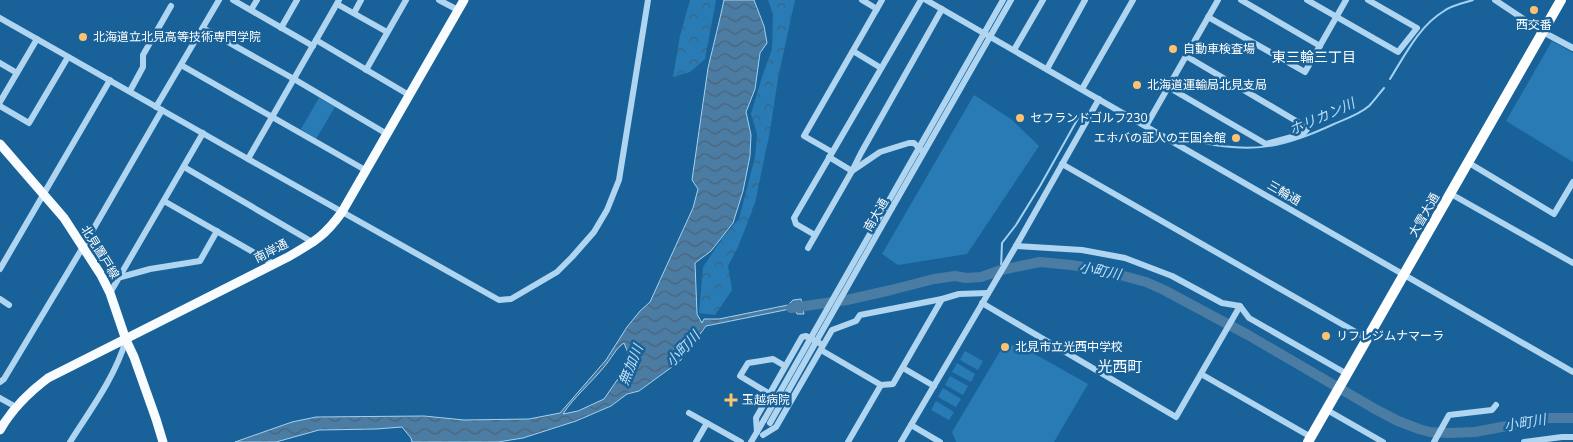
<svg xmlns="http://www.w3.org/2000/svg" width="1573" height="442" viewBox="0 0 1573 442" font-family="'Nunito Sans','Noto Sans JP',sans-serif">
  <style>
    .forest { fill: url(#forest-crowns) }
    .park { fill: #297bb5 }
    .water { fill: url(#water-waves); stroke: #a2d2f3; fill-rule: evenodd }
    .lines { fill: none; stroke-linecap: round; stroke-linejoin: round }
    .stream { stroke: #a2d2f3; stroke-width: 2 }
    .river { stroke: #4b7ca3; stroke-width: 10 }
    .minor { stroke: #afd5f1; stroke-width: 6 }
    .major { stroke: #f8fcff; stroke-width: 9 }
    .highway { stroke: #fff; stroke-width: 10 }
    .minor-bridge { stroke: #afd5f1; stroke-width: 6 }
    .poi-dot { fill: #ffc26e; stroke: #196299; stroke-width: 2 }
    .labels { text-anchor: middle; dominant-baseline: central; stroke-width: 5; stroke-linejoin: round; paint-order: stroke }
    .poi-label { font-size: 12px; fill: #fff; stroke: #196299; text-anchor: start }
    .street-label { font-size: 12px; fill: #fff; stroke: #196299 }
    .neighbourhood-label { font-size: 14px; fill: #fff; stroke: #196299 }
    .water-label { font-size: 14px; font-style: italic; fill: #bbdef7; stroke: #196299 }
    .quarter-label { font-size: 15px; fill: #fff; stroke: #196299 }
  </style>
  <defs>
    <pattern id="forest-crowns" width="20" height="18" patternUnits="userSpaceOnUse" patternTransform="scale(1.25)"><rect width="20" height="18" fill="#297bb5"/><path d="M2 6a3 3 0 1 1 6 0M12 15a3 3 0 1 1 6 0" fill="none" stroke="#3a6480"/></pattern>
    <pattern id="water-waves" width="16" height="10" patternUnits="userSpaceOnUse" patternTransform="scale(1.25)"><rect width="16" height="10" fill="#4b7ca3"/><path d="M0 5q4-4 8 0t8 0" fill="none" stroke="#4c6478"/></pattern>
  </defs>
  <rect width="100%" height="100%" fill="#196299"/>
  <g class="forest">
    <path d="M690 0H716L705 59 690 72 673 77 680 36Z"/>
    <path d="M768 0H795L778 78 770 131 755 203 738 247 728 266 732 290 715 315 699 313 703 267 724 236 739 219 755 157 757 134 751 114 762 77 772 49 773 14Z"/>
  </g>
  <g class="park">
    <path d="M1552 41 1573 53V162L1506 121Z"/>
    <path d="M974 95 1011 119 1039 146 967 254 898 265 882 254Z"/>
    <path d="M319 98 335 107 316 139 301 129Z"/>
    <path d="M1017 344 1088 384 1054 442H956L952 432 1002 348Z"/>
    <path d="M965 351 983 361 978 370 960 360Z"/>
    <path d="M957 363 975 374 971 382 952 372Z"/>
    <path d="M950 376 968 386 963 395 945 385Z"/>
    <path d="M943 388 961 399 956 407 938 397Z"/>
    <path d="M936 401 954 412 949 420 931 410Z"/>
  </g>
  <path class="water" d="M724 0H754L764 26 767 43 760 53 755 89 746 112 751 135 750 156 743 191 733 223 711 251 695 263 697 314 702 323 704 319H719L788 305 793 300 801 299 804 314H797L795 310 790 309 706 326 680 361 650 383 639 391 627 394 611 406 576 421 523 438 498 442H412L411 438 402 427 376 429 319 430 276 442H235L292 422 316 417 424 416 464 420 529 419 560 413 606 360 627 327 640 311 650 302 693 208 698 189 692 180 708 68 720 18ZM624 343 631 360 604 399 578 411 563 414C574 397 591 383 604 367 611 359 616 348 624 343Z"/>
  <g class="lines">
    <g class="stream">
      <path d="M1390 79C1405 55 1419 26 1444 11 1452 5 1464 3 1473 0"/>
      <path d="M1199 142C1253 154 1285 147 1334 124 1346 119 1360 114 1369 106 1374 101 1379 94 1384 88"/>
      <path d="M1001 268 1002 243 1016 225 1040 186 1081 113"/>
    </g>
    <path class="river" d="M791 308 847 300 891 290 934 279 955 276 966 278 981 277 1001 270 1040 262 1071 265 1102 270 1146 282 1164 290 1248 335 1375 409 1398 421 1419 429 1430 432 1448 433 1475 432 1549 418H1573"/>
    <g class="minor">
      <path d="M233 0 313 46"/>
      <path d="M439 0 458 10"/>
      <path d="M862 0 877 9"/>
      <path d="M926 0 1573 372"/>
      <path d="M1241 0 1320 46"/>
      <path d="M1307 0 1398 52 1417 28 1368 0"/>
      <path d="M1495 0 1543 32 1573 48"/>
      <path d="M337 4 387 32"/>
      <path d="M251 10 257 0"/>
      <path d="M354 13 361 0"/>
      <path d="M1208 17 1305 72 1346 0"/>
      <path d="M0 18 248 159 499 300 511 299 557 272 572 257 594 232 607 210 619 180 648 0"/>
      <path d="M203 28 294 79 387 134"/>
      <path d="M281 28 297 0"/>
      <path d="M316 40 409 95"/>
      <path d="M1014 50 1043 0"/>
      <path d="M853 51 881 68"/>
      <path d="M0 63 17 73"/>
      <path d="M181 65 367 171"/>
      <path d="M1047 69 1085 0"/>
      <path d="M366 70 406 0"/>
      <path d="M1168 87 1266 144 1303 134 1308 128 1186 56"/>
      <path d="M1082 89 1133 0"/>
      <path d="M130 91 143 67V55L171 6"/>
      <path d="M0 102 37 39"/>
      <path d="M0 106 29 123 68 57"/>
      <path d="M156 107 219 0"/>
      <path d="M1146 126 1218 0"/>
      <path d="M832 152 804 136 882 0"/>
      <path d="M829 157 852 171 861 153 942 9"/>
      <path d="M248 159 339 0"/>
      <path d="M1469 163 1554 214 1573 182"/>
      <path d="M1062 164 1368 339"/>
      <path d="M184 167 314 243"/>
      <path d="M1451 194 1573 263"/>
      <path d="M164 201 274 264"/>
      <path d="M887 204 1003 0"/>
      <path d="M892 208 1011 0"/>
      <path d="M815 235 796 224 794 218 921 0"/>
      <path d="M1016 246 1082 250 1125 258 1172 276 1222 303 1240 306 1249 318 1347 374"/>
      <path d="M808 248 852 171 880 152 909 143H914L922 151"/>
      <path d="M0 269 110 80"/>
      <path d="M121 277 150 269 200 261 217 231"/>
      <path d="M110 293 203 133"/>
      <path d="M0 299 9 305"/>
      <path d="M982 303 1176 417 1240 306"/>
      <path d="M821 350 881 385 848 442"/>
      <path d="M903 368 934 386"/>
      <path d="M1201 374 1311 437"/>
      <path d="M0 382 4 379 83 247 162 110"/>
      <path d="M881 385 893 384 942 299 959 294 988 293"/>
      <path d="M770 394 740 376 748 363 773 359 785 366"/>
      <path d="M0 398 16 407"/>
      <path d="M1327 410 1383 442"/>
      <path d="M689 413 741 442"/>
      <path d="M911 425 940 442"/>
      <path d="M757 432 756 418 802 337 806 336 821 344"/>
      <path d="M763 435 776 427 832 330 856 321 860 315 942 299"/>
      <path d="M70 442C91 409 115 377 126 340"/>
      <path d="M696 442 707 423"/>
      <path d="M751 442 764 420"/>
      <path d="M901 442 1016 246 1099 99"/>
      <path d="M1434 442 1449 415 1492 410 1496 405"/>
      <path d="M1524 442 1562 437H1573"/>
    </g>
    <g class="major">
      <path d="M0 144 64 218 101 275 110 293 126 340 134 357 156 419 163 442"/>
      <path d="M0 430C12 409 28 393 48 378L288 257C314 242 324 237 342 212L464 0"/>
    </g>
    <path class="highway" d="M1308 442 1561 0"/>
    <g class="minor-bridge">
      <path d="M764 420 887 204"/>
      <path d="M770 423 892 208"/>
    </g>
  </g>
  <g class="poi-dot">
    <circle cx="1534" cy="10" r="5"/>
    <circle cx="83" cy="37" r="5"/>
    <circle cx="1173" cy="49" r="5"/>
    <circle cx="1137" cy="85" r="5"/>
    <circle cx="1020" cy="118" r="5"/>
    <circle cx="1236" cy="138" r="5"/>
    <circle cx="1326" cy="336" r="5"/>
    <circle cx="1005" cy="347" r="5"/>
    <path d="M728.5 392.5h5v5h5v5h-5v5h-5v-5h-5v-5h5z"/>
  </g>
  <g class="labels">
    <g class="poi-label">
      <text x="1534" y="25" text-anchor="middle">西交番</text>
      <text x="93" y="37">北海道立北見高等技術専門学院</text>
      <text x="1183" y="49">自動車検査場</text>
      <text x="1147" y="85">北海道運輸局北見支局</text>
      <text x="1030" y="118">セフランドゴルフ230</text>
      <text x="1226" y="138" text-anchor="end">エホバの証人の王国会館</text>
      <text x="1336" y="336">リフレジムナマーラ</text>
      <text x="1015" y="347">北見市立光西中学校</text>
      <text x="742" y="400">玉越病院</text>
    </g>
    <g class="street-label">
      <text transform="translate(1284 193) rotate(30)">三輪通</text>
      <text transform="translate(876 215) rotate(-60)">南大通</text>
      <text transform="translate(1424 215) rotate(-60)">大雪大通</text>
      <text transform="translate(271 251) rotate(-27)">南岸通</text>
      <text transform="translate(100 252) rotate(58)">北見置戸線</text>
    </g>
    <g class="neighbourhood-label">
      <text x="1314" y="57">東三輪三丁目</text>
    </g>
    <g class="water-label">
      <text transform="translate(1322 117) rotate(-24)">ホリカン川</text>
      <text transform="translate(1100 271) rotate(11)">小町川</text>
      <text transform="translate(683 349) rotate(-47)">小町川</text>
      <text transform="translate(631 365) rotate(-68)">無加川</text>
      <text transform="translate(1525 423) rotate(-10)">小町川</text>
    </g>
    <g class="quarter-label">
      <text x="1120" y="367">光西町</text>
    </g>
  </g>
</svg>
